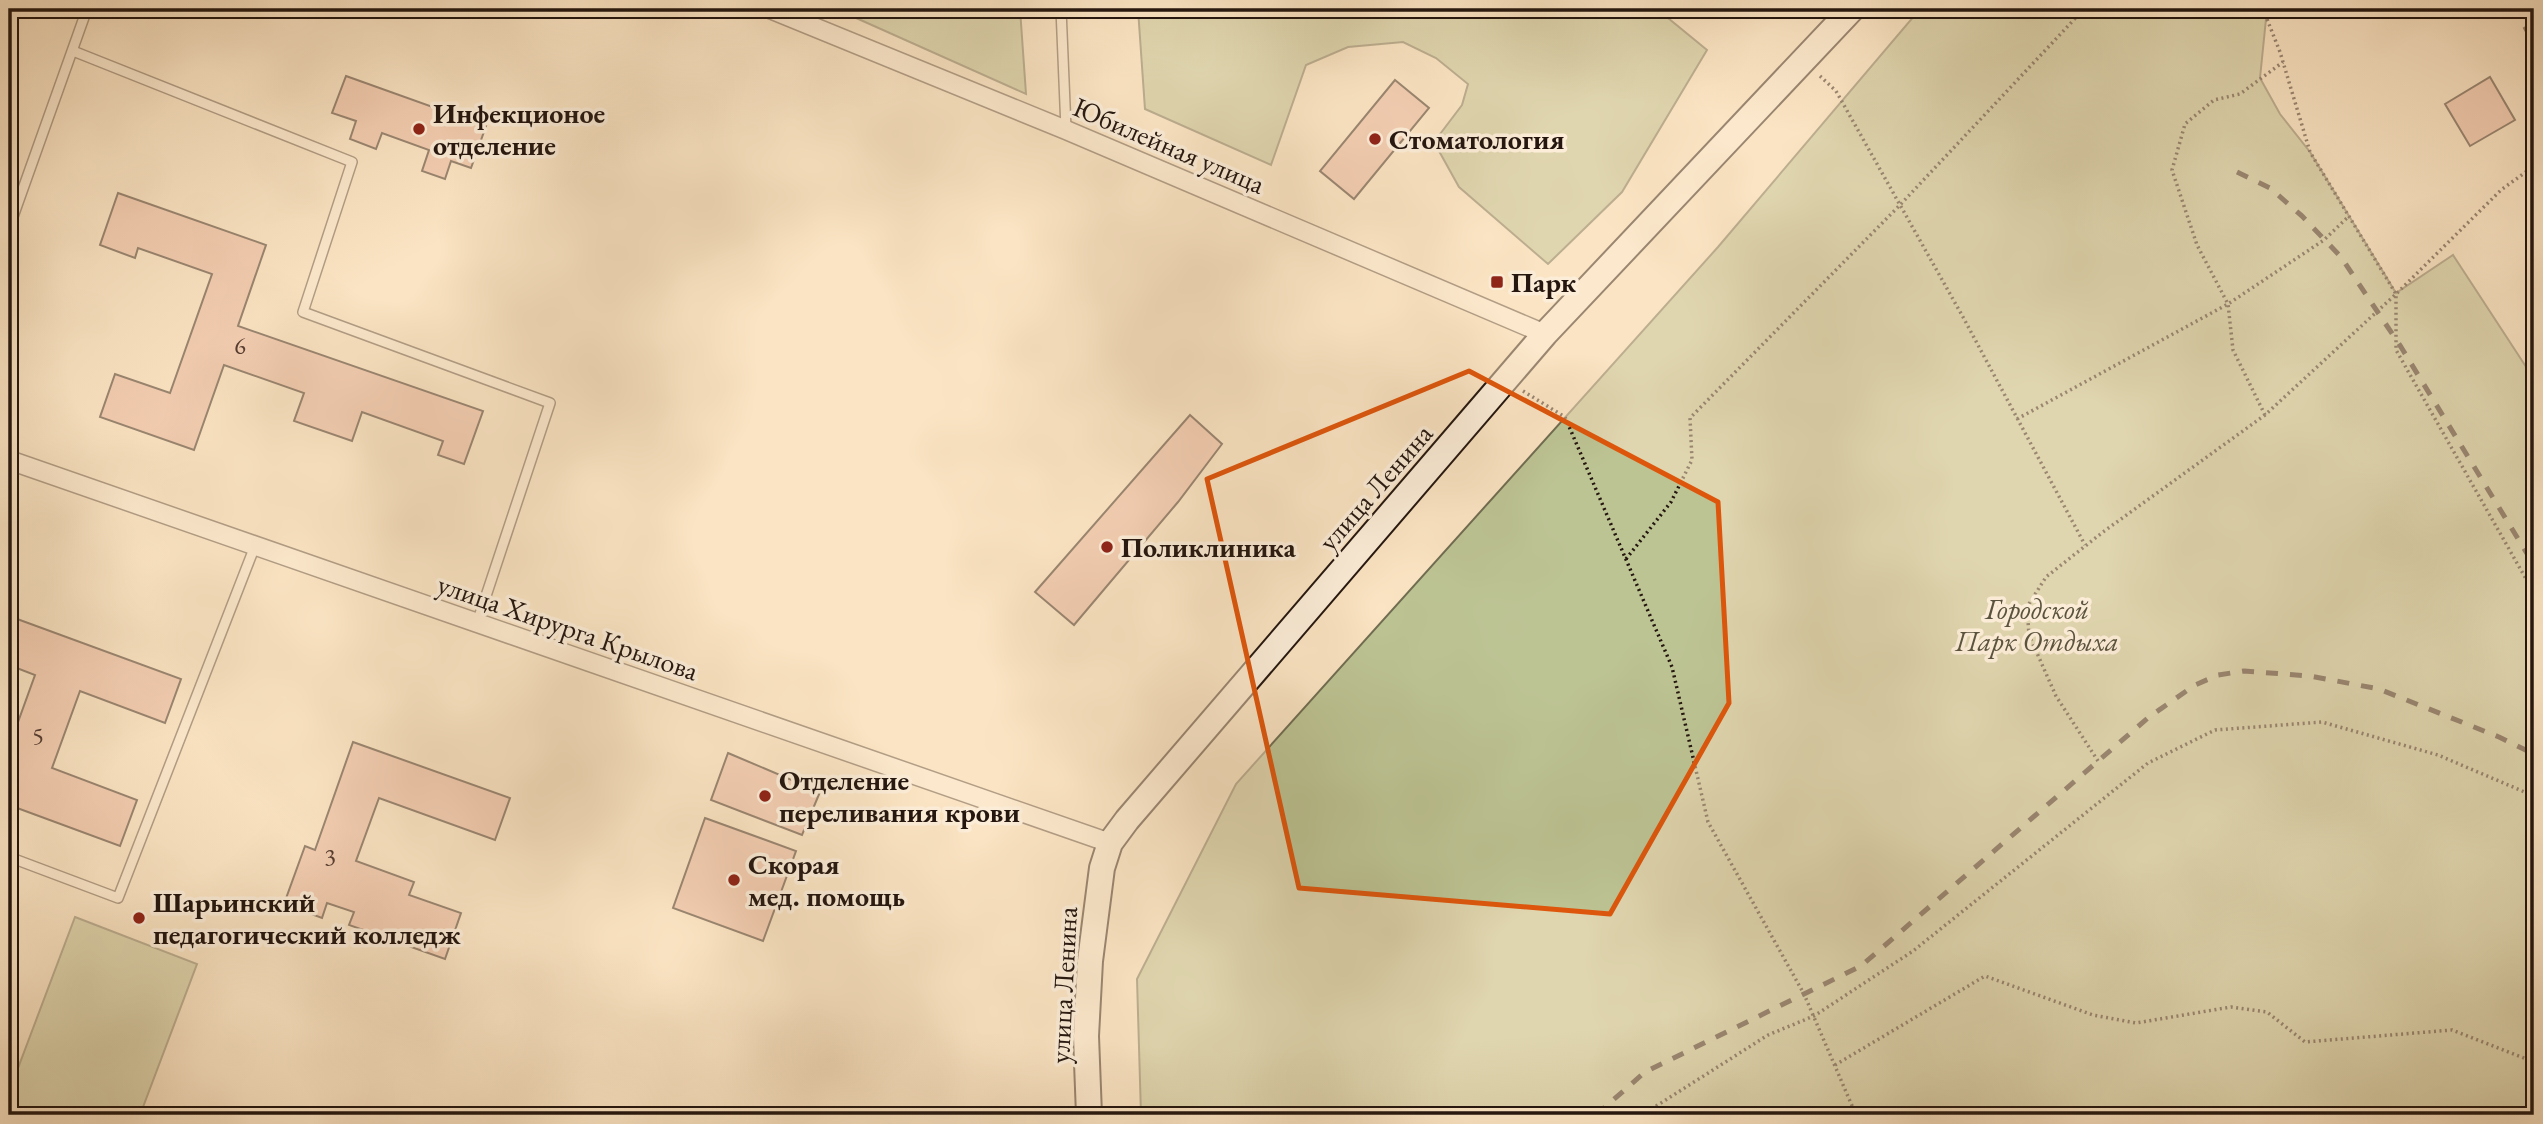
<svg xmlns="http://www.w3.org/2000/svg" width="2543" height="1124" viewBox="0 0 2543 1124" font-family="'EB Garamond',serif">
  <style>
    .green { fill: #bdc494; stroke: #706d52; stroke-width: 2 }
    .building { fill: #ebb39d; stroke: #24160f; stroke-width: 2 }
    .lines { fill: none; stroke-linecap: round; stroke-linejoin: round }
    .lane-casing { stroke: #5a4a3c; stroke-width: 12 }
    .street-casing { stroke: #5a4a3c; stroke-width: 21 }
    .secondary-casing { stroke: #24160f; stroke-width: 28 }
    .path { stroke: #24160f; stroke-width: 3.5; stroke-dasharray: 2 3.5; stroke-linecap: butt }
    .lane { stroke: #fcedd8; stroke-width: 9 }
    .street { stroke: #fcedd8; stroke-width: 18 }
    .secondary { stroke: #fcedd8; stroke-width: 24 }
    .rail { stroke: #24160f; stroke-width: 5; stroke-dasharray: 12 12; stroke-linecap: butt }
    .marked { fill: none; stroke: #de560c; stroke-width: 5; stroke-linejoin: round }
    .poi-dot { fill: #8f2418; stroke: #fcedd8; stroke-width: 2.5 }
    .labels { text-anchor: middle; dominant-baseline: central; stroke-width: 7; stroke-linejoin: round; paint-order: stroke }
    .number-label { font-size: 24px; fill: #563d32 }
    .poi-label { font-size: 28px; font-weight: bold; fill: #24160f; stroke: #fcedd8; text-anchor: start }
    .street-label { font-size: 28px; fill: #24160f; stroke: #fcedd8 }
    .park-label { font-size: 28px; font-style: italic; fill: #5a533e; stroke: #fcedd8 }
  </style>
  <rect width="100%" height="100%" fill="#fbe4c3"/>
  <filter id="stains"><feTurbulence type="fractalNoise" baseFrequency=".00286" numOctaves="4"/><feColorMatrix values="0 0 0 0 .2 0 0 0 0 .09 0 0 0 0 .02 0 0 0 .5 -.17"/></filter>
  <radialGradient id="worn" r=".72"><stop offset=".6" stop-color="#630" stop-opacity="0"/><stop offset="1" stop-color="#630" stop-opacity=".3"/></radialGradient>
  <g class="green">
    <path d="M836 9H1020L1026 94Z"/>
    <path d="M1138 9H1657L1707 50 1622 192 1548 264 1459 187 1434 142 1462 105 1468 84 1436 58 1403 42 1348 47 1306 65 1271 165 1145 109Z"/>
    <path d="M1920 9H2267L2260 78 2280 114 2310 152 2396 293 2453 255 2534 379V1115H1141L1137 979 1236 784 1718 247Z"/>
    <path d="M75 917 197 964 140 1115H9V1092Z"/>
  </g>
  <g class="building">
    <path d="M2534 22V47L2524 28Z"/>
    <path d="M346 76 486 126 471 168 451 161 445 179 422 171 429 150 382 133 376 149 350 139 356 121 332 113Z"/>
    <path d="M2490 77 2515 120 2470 146 2445 104Z"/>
    <path d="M1395 80 1429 108 1354 199 1320 171Z"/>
    <path d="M118 193 266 245 238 326 483 411 464 464 438 455 443 441 362 412 352 441 294 421 304 393 224 365 194 450 100 417 115 374 170 393 212 274 138 248 135 258 100 245Z"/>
    <path d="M1190 415 1222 444 1178 502 1074 625 1035 592Z"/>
    <path d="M9 616 181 679 165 723 80 691 52 768 137 800 120 846 9 805V747L35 675 9 665Z"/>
    <path d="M353 742 510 798 495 840 379 798 356 861 414 882 409 895 461 913 445 959 349 925 354 912 327 903 322 918 284 904 305 846 315 850Z"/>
    <path d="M728 753 820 792 802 835 711 800Z"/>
    <path d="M705 818 796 851 763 941 673 908Z"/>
  </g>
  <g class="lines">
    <defs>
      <g id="lane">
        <path d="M1061 9 1066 129"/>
        <path d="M73 51 352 162 303 312 550 403 477 623"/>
        <path d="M9 228 87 9"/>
        <path d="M9 857 118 898 255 546"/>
      </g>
      <g id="street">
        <path d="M770 9 1066 130 1545 334"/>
        <path d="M9 460 1110 843"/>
      </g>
      <path id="secondary" d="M1089 1115 1086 1036 1090 961 1102 868 1110 843 1127 820 1545 334 1852 9"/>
    </defs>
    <use href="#lane" class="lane-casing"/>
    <use href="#street" class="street-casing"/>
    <use href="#secondary" class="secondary-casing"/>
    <g class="path">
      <path d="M2263 9 2280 52 2310 152 2396 294V350L2534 593"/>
      <path d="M1820 76 1836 91 1963 317 2085 545"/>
      <path d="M1523 391 1565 417 1672 667 1708 822 1804 994 1856 1115"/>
      <path d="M2265 415 2233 350 2228 304 2197 245 2172 170 2185 124 2214 100 2240 94 2283 62"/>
      <path d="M2017 419 2228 304 2324 240 2349 216"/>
      <path d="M1626 559 1671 502 1692 460 1690 418 1900 205 2084 9"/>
      <path d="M2098 761 2056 696 2029 635 2027 607 2046 577 2103 532 2265 415 2396 294 2501 190 2534 166"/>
      <path d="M1835 1065 1985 976 2093 1015 2136 1023 2231 1007 2267 1012 2305 1042 2452 1030 2534 1062"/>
      <path d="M1642 1115 1768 1035 1814 1016 1913 951 2148 763 2215 730 2322 722 2438 755 2534 796"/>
    </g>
    <use href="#lane" class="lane"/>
    <use href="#street" class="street"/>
    <use href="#secondary" class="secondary"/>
    <g class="rail">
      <path d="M2237 172 2270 188 2302 216 2341 257 2401 347 2534 565"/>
      <path d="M1596 1115 1645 1072 1861 966 2149 717 2195 685 2218 675 2244 671 2310 676 2379 689 2499 737 2534 754"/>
    </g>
  </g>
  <path d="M0 0H2543V1124H0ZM1469 371 1718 502 1729 703 1610 914 1299 888 1207 479Z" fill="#fbe4c3" fill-opacity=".55" fill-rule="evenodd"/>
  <path class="marked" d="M1469 371 1718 502 1729 703 1610 914 1299 888 1207 479Z"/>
  <g class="poi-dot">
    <circle cx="419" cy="129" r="7"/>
    <circle cx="1375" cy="139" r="7"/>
    <rect x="1490" y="275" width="14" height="14" rx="3.5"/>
    <circle cx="1107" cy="547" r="7"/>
    <circle cx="765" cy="796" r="7"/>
    <circle cx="734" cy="880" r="7"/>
    <circle cx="139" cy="918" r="7"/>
  </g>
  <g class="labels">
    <g class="number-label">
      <text x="240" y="345">6</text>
      <text x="38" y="735">5</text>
      <text x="330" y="856">3</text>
    </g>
    <g class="poi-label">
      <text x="433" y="113">Инфекционое<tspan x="433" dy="32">отделение</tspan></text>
      <text x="1389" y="139">Стоматология</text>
      <text x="1511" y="282">Парк</text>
      <text x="1121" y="547">Поликлиника</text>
      <text x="779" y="780">Отделение<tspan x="779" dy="32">переливания крови</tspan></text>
      <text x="748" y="864">Скорая<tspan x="748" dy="32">мед. помощь</tspan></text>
      <text x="153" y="902">Шарьинский<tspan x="153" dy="32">педагогический колледж</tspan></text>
    </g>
    <g class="street-label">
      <text transform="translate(1169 145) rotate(23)">Юбилейная улица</text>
      <text transform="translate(1375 487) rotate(-49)">улица Ленина</text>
      <text transform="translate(568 627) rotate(19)">улица Хирурга Крылова</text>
      <text transform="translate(1063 985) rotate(-87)">улица Ленина</text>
    </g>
    <g class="park-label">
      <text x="2037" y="609">Городской<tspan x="2037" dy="32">Парк Отдыха</tspan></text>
    </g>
  </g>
  <rect width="2543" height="1124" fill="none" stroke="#fbe4c3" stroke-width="35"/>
  <rect x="10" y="10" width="2522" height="1103" fill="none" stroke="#24160f" stroke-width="3.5"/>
  <rect x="18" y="18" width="2508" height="1089" fill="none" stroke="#24160f" stroke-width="2"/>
  <rect width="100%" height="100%" filter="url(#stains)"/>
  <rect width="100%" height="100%" fill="url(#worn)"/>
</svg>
